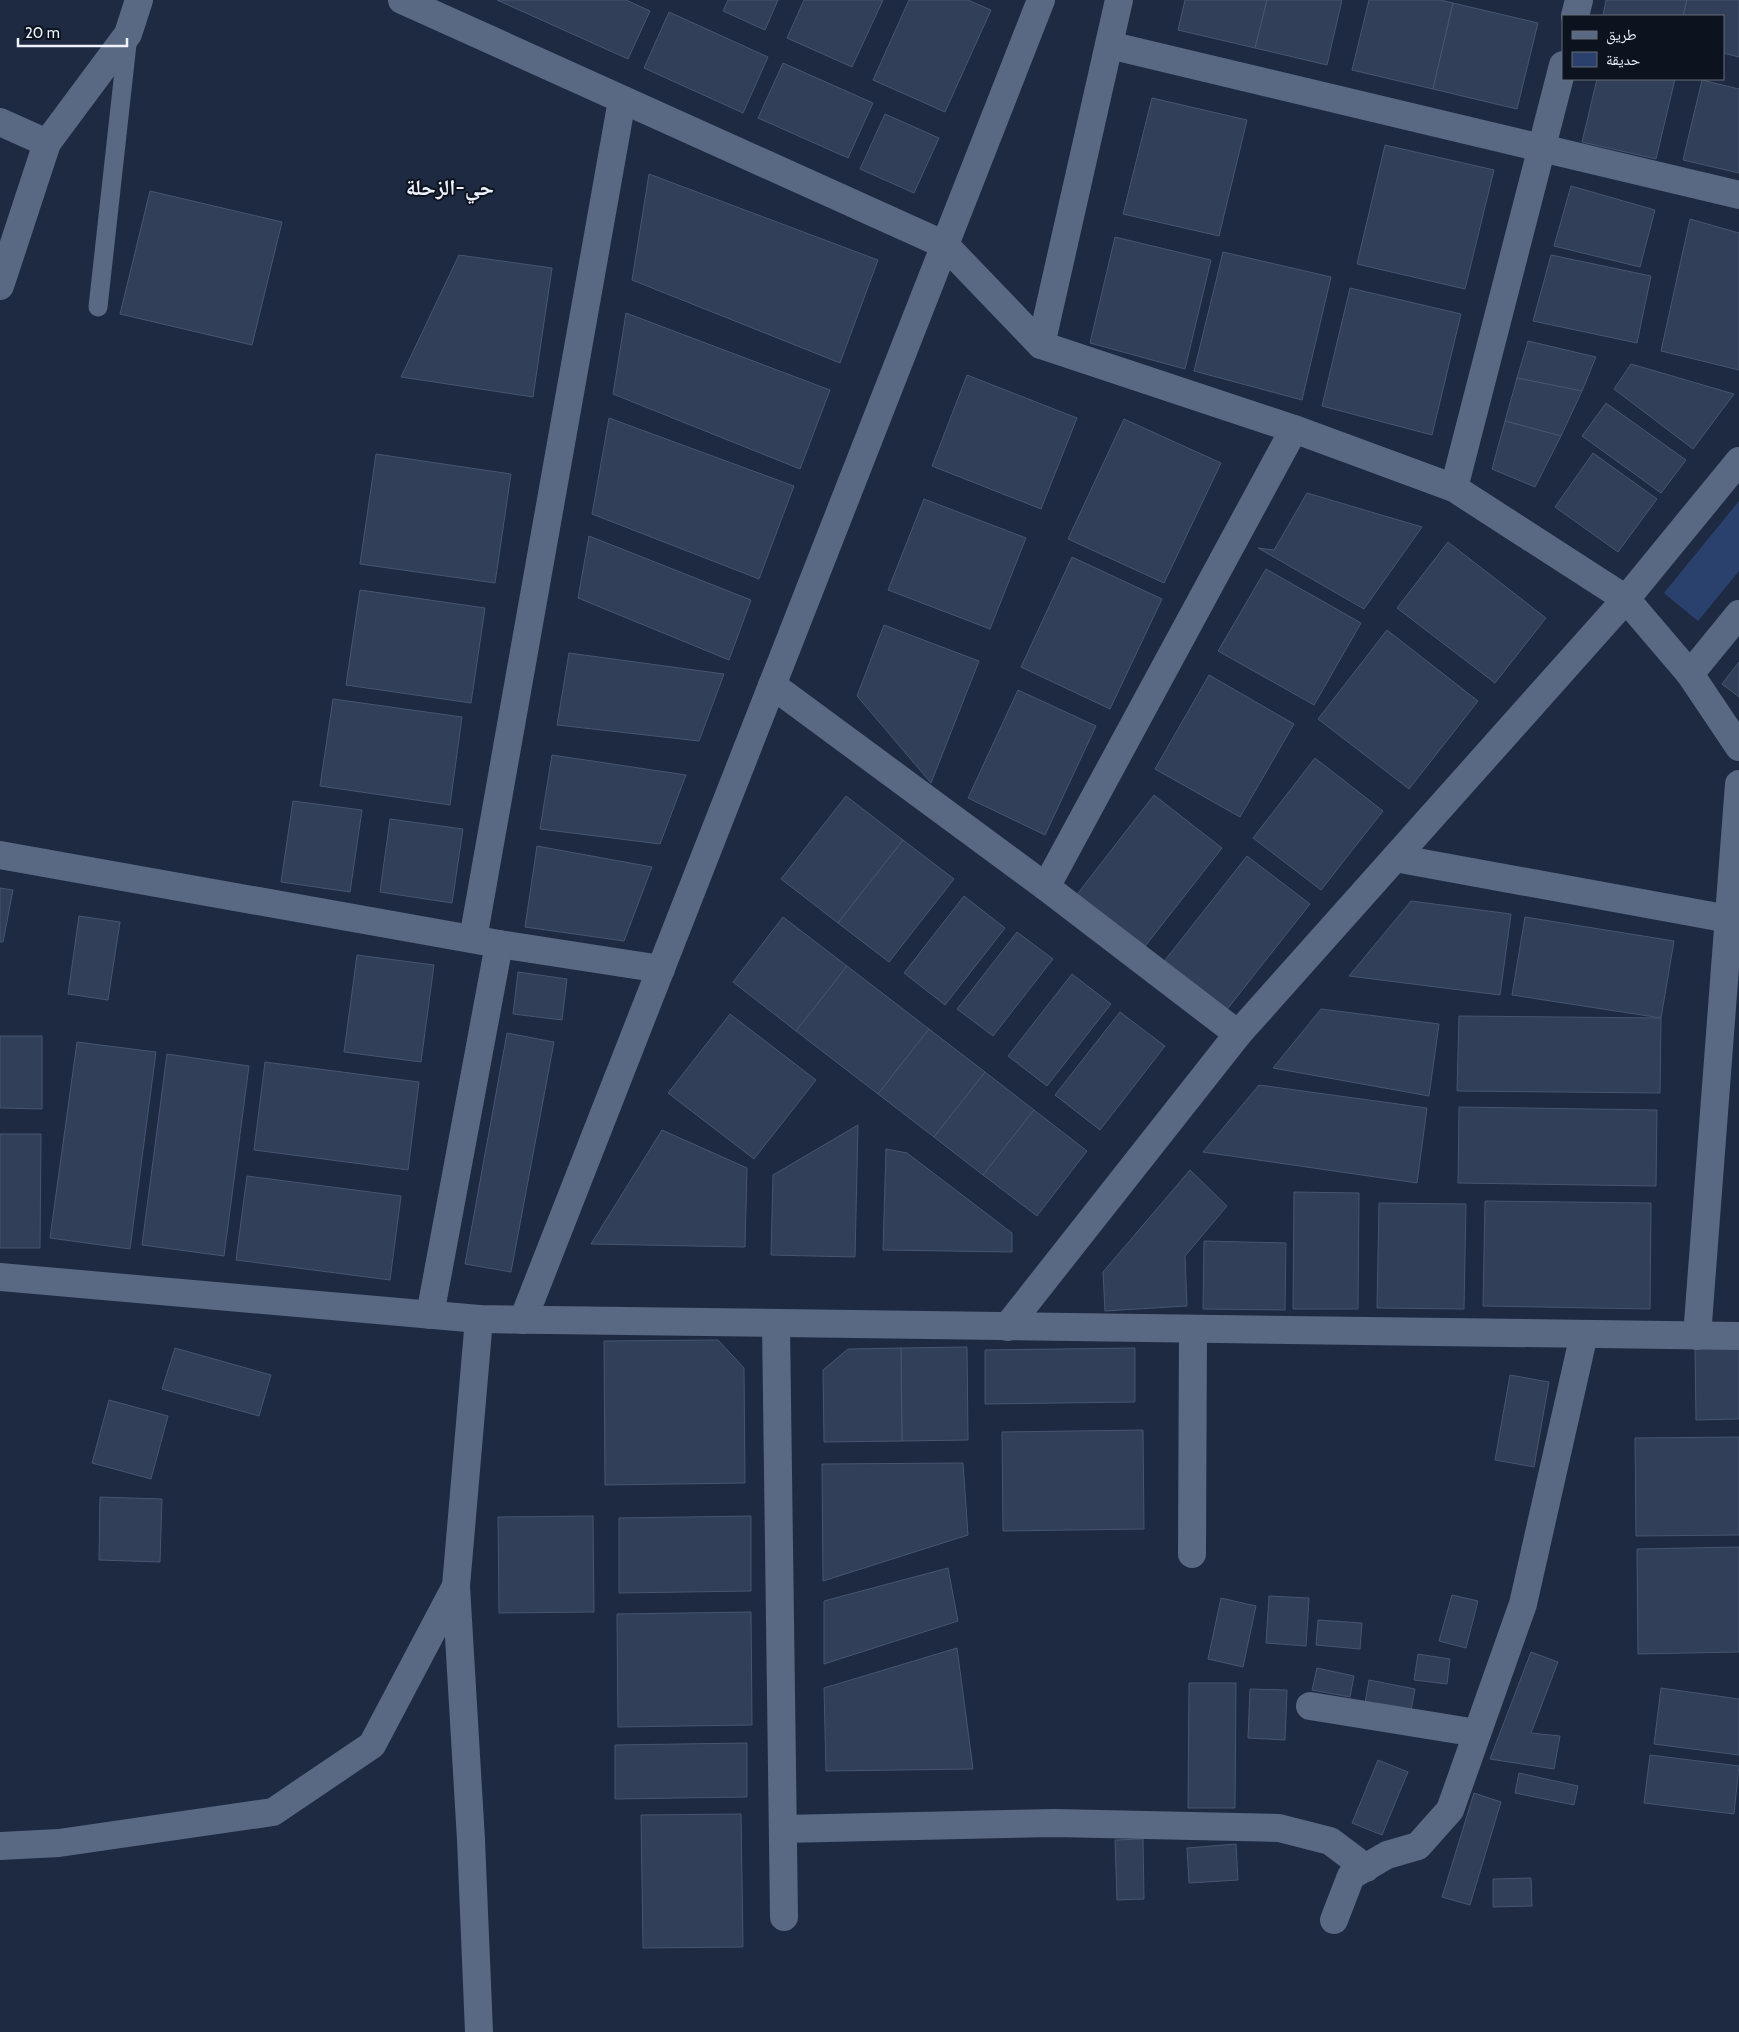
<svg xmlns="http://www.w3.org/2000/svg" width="1739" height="2032" viewBox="0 0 1739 2032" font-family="Cabin,'Noto Naskh Arabic',sans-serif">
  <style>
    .green { fill: #2b416d }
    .building { fill: #323f58; stroke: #475570 }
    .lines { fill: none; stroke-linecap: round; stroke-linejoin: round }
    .service { stroke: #596883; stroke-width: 19 }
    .minor { stroke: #596883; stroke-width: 28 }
    .tertiary { stroke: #596883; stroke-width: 28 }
    .labels { text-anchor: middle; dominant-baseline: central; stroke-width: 4; stroke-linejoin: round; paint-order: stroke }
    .district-label { font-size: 22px; font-weight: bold; fill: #edf2fc; stroke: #0d131e }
  </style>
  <rect width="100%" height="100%" fill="#1e2a42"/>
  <path class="green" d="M1739 501V571L1698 621 1664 593Z"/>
  <g class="building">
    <path d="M497 0H626L650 11 628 59Z"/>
    <path d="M728 0H778L765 30 723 11Z"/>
    <path d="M804 0H883L852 67 787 38Z"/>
    <path d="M909 0H968L991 10 945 112 873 80Z"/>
    <path d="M1185 0H1267L1255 48 1178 30Z"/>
    <path d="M1267 0H1342L1327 65 1255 48Z"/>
    <path d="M1369 0H1440L1453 3 1433 89 1352 70Z"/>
    <path d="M1606 0H1687L1683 16H1603Z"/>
    <path d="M1687 0H1739V57L1723 53V16H1683Z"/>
    <path d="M1453 3 1538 23 1517 109 1433 89Z"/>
    <path d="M669 12 768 57 743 113 644 68Z"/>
    <path d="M783 63 873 103 848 158 758 118Z"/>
    <path d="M1597 79H1675L1656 159 1582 142Z"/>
    <path d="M1702 80 1739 89V173L1683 160Z"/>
    <path d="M1152 98 1247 120 1219 236 1123 214Z"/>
    <path d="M885 114 939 138 914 193 860 169Z"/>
    <path d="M1385 145 1494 170 1465 289 1357 264Z"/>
    <path d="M649 174 878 260 840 363 632 280Z"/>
    <path d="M1571 186 1655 210 1640 267 1554 246Z"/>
    <path d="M150 191 282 222 252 345 120 314Z"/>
    <path d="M1690 219 1739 233V370L1661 351Z"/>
    <path d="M1115 237 1211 260 1185 369 1090 343Z"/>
    <path d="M1223 252 1331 277 1302 400 1194 371Z"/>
    <path d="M459 255 552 268 533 397 401 377Z"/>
    <path d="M1551 255 1651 276 1637 343 1533 321Z"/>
    <path d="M1350 288 1461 314 1432 435 1322 406Z"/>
    <path d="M626 313 830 390 800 469 613 394Z"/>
    <path d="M1528 341 1596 357 1582 391 1517 378Z"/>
    <path d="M1631 364 1734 394 1693 449 1614 389Z"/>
    <path d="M967 375 1077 418 1041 509 932 466Z"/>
    <path d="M1517 378 1582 391 1561 436 1505 421Z"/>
    <path d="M1606 403 1686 460 1661 493 1582 436Z"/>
    <path d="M609 418 794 486 759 579 592 514Z"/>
    <path d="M1124 419 1221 463 1164 583 1068 539Z"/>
    <path d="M1505 421 1561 436 1535 487 1492 469Z"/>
    <path d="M1593 453 1657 499 1618 552 1555 507Z"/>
    <path d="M376 454 511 474 495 583 360 564Z"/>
    <path d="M1307 493 1422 527 1364 609 1258 548 1274 550Z"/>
    <path d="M924 499 1026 538 990 629 888 590Z"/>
    <path d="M589 536 751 600 729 660 578 598Z"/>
    <path d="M1448 542 1546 618 1495 683 1397 608Z"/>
    <path d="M1072 557 1162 599 1110 709 1021 667Z"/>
    <path d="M1266 569 1361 623 1314 705 1218 651Z"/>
    <path d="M360 590 485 608 471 703 346 685Z"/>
    <path d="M884 625 979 661 931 783 857 696Z"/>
    <path d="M1387 630 1478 701 1409 789 1318 719Z"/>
    <path d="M569 653 724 674 699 741 557 725Z"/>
    <path d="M1739 662V697L1722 684Z"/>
    <path d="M1209 675 1294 724 1240 817 1155 769Z"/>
    <path d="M1018 690 1096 726 1045 835 968 798Z"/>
    <path d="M333 699 462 717 450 805 320 786Z"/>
    <path d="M552 755 686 775 660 844 540 829Z"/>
    <path d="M1315 758 1383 811 1321 890 1253 838Z"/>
    <path d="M1154 795 1222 848 1143 949 1075 897Z"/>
    <path d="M846 796 903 840 838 923 781 879Z"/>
    <path d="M293 801 362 810 350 892 281 882Z"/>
    <path d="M390 819 463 829 452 903 380 892Z"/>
    <path d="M903 840 954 879 889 962 838 923Z"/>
    <path d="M537 846 652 867 624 941 525 927Z"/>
    <path d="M1247 856 1310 904 1225 1012 1162 964Z"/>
    <path d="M0 888 13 890 3 942H0Z"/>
    <path d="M964 896 1005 928 945 1005 904 973Z"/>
    <path d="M1411 901 1511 914 1500 995 1349 976Z"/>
    <path d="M79 916 120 922 108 1000 68 994Z"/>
    <path d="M783 917 847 966 796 1031 733 982Z"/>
    <path d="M1525 917 1674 941 1661 1018 1512 995Z"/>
    <path d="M1017 932 1053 959 993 1036 957 1009Z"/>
    <path d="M357 955 434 965 421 1062 344 1052Z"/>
    <path d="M847 966 929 1029 878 1094 796 1031Z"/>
    <path d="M518 972 567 979 562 1020 513 1014Z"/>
    <path d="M1072 974 1111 1004 1047 1086 1008 1056Z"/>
    <path d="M1321 1009 1439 1024 1429 1096 1273 1068Z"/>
    <path d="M1120 1012 1165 1046 1100 1130 1055 1095Z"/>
    <path d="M730 1014 816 1080 754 1159 668 1093Z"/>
    <path d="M1459 1016 1661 1018 1660 1093 1457 1091Z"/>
    <path d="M929 1029 985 1072 934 1137 878 1094Z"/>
    <path d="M507 1033 554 1042 511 1272 465 1264Z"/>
    <path d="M0 1036H42V1109L0 1108Z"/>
    <path d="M77 1042 156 1052 130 1249 50 1238Z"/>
    <path d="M167 1054 249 1066 224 1256 142 1245Z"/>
    <path d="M265 1062 419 1082 408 1170 254 1150Z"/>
    <path d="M985 1072 1034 1110 983 1175 934 1137Z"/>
    <path d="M1259 1085 1427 1108 1417 1183 1203 1152Z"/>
    <path d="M1459 1107 1657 1110 1656 1186 1458 1183Z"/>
    <path d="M1034 1110 1087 1151 1037 1216 983 1175Z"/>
    <path d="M858 1125 855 1257 771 1255 773 1175Z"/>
    <path d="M662 1130 747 1168 745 1247 591 1244Z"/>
    <path d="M0 1134H41L40 1248H0Z"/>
    <path d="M886 1149 907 1153 1012 1233V1252L883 1250Z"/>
    <path d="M1190 1170 1227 1206 1185 1256 1187 1306 1105 1311 1103 1272Z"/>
    <path d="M247 1176 401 1196 390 1280 236 1260Z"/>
    <path d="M1294 1192 1359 1193 1358 1309H1293Z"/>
    <path d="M1485 1201 1651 1203 1650 1309 1483 1306Z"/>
    <path d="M1379 1203 1466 1204 1464 1309 1377 1308Z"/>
    <path d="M1204 1241 1286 1243 1285 1310 1203 1309Z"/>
    <path d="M718 1340 744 1368 745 1483 605 1485 604 1341Z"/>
    <path d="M1739 1346V1419L1696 1420 1695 1347Z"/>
    <path d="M967 1347 968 1440 902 1441 901 1348Z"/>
    <path d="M175 1348 271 1375 259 1416 162 1389Z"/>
    <path d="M901 1348 902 1441 824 1442 823 1370 848 1349Z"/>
    <path d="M1135 1348V1402L985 1404V1350Z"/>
    <path d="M1510 1375 1549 1382 1534 1467 1495 1460Z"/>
    <path d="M109 1400 168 1416 151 1479 92 1463Z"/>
    <path d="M1143 1430 1144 1529 1003 1531 1002 1432Z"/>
    <path d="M1739 1437V1535L1636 1536 1635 1438Z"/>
    <path d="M963 1463 968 1535 823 1581 822 1464Z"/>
    <path d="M100 1497 162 1499 160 1562 99 1560Z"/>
    <path d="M593 1516 594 1612 499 1613 498 1517Z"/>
    <path d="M751 1516V1591L619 1593V1518Z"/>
    <path d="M1739 1547V1652L1638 1654 1637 1549Z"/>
    <path d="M948 1568 958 1621 824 1664V1601Z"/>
    <path d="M1452 1595 1478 1601 1466 1648 1439 1641Z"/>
    <path d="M1269 1596 1309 1598 1306 1646 1266 1643Z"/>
    <path d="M1221 1598 1256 1606 1243 1667 1208 1659Z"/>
    <path d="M751 1612 752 1725 618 1727 617 1614Z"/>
    <path d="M1318 1620 1362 1623 1360 1649 1316 1645Z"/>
    <path d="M957 1648 973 1769 826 1771 824 1688Z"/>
    <path d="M1531 1652 1558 1662 1531 1733 1560 1736 1554 1769 1490 1759Z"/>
    <path d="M1418 1654 1450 1659 1447 1684 1414 1680Z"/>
    <path d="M1317 1668 1354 1676 1350 1697 1312 1690Z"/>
    <path d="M1369 1680 1415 1689 1411 1711 1365 1703Z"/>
    <path d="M1189 1683H1236L1235 1808H1188Z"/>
    <path d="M1661 1688 1739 1699V1755L1654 1744Z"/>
    <path d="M1250 1689 1287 1690 1285 1740 1248 1738Z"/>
    <path d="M747 1743V1797L615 1799V1745Z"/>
    <path d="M1650 1755 1739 1766 1734 1814 1644 1803Z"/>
    <path d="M1378 1760 1408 1772 1382 1835 1352 1823Z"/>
    <path d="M1519 1773 1578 1786 1574 1805 1515 1793Z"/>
    <path d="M1474 1793 1501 1802 1470 1905 1442 1897Z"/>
    <path d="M741 1814 743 1947 643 1948 641 1815Z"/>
    <path d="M1143 1839 1144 1899 1117 1900 1115 1840Z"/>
    <path d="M1236 1844 1238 1880 1189 1883 1187 1848Z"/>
    <path d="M1531 1878 1532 1906 1493 1907V1879Z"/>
  </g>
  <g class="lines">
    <path class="service" d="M98 307 128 35"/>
    <g class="minor">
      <path d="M402 0 945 245 1041 345 1294 429 1454 488 1626 599 1690 674 1739 747"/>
      <path d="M1575 16 1579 0"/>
      <path d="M1109 45 1739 195"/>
      <path d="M0 122 47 143"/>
      <path d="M0 286 47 143 128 34 139 0"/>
      <path d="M1041 345 1119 0"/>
      <path d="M1454 488 1563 65"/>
      <path d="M1690 674 1739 614"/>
      <path d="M772 685 1046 887 1238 1034"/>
      <path d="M0 855 499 944 661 969"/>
      <path d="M1395 858 1729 919"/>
      <path d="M1046 887 1294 429"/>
      <path d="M473 939 622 100"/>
      <path d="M430 1315 499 944"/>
      <path d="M523 1320 1041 0"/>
      <path d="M776 1324 784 1917"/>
      <path d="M1007 1327 1238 1034 1626 599 1739 461"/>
      <path d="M1697 1336 1739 784"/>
      <path d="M1192 1554 1193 1329"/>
      <path d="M1310 1706 1477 1733"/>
      <path d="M783 1829 1055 1823 1279 1828 1330 1841 1366 1868"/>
      <path d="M0 1846 59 1843 273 1812 372 1745 456 1586"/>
      <path d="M1334 1920 1351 1876 1387 1855 1418 1846 1450 1810 1523 1604 1584 1334"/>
      <path d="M479 2032 471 1840 456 1586 479 1319"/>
    </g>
    <path class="tertiary" d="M0 1277 479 1319 1739 1336"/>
  </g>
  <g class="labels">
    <g class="district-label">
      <text x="450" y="187">حي-الزحلة</text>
    </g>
  </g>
  <rect x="1562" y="15" width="162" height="65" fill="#0d131e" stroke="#676c77"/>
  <rect x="1572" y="31" width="25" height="8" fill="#596883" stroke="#676c77"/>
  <text x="1606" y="40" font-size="15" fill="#edf2fc">طريق</text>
  <rect x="1572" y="52" width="25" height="15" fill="#2b416d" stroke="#676c77"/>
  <text x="1606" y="65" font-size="15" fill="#edf2fc">حديقة</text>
  <path d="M18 38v8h109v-8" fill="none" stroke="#edf2fc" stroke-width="2.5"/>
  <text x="25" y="38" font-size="15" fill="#edf2fc" stroke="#0d131e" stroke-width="4" paint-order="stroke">20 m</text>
</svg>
